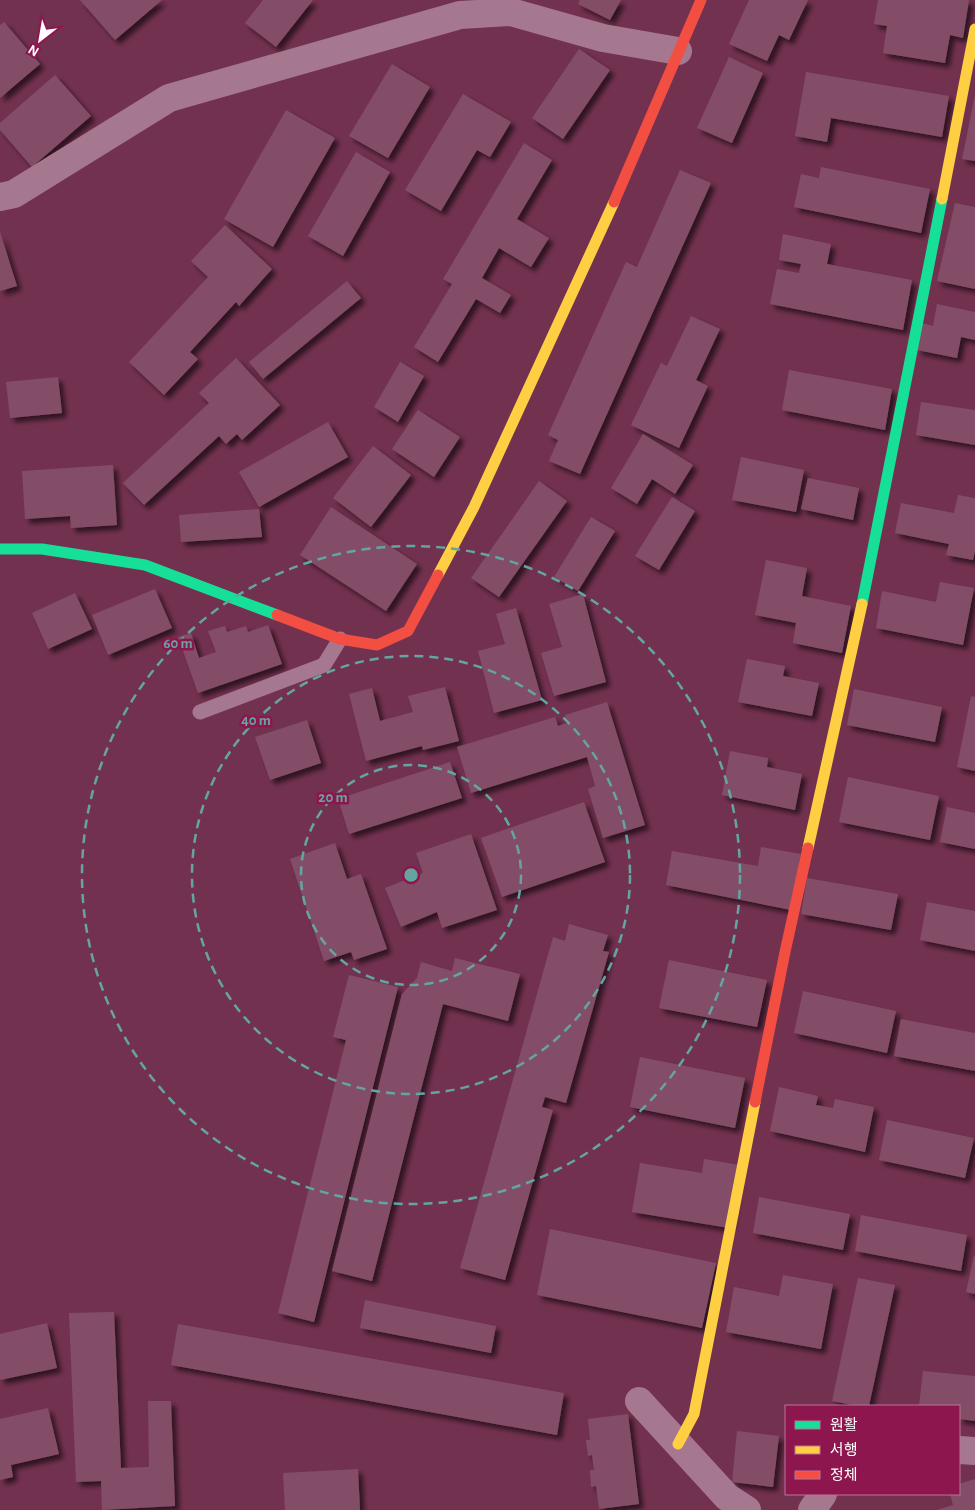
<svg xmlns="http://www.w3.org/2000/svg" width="975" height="1510" viewBox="0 0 975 1510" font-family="'Alegreya Sans','Noto Sans KR',sans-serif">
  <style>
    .building { fill: #834e67; filter: url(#shadow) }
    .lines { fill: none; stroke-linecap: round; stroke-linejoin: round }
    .lane { stroke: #a6788f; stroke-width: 15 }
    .street { stroke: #a6788f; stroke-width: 28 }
    .fast { stroke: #16e098; stroke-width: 11 }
    .slow { stroke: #ffcf43; stroke-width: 11 }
    .jam { stroke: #f24e42; stroke-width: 11 }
    .ring { fill: none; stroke: #63a6a1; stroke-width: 2.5; stroke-dasharray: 9 6 }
    .centre { fill: #63a6a1; stroke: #8e164e; stroke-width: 2.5 }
    .ring-label { font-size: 15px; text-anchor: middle; font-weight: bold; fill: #63a6a1; stroke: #8e164e; stroke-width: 5; stroke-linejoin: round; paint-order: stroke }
  </style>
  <defs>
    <filter id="shadow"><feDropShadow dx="4.5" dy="4.5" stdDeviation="2.5" flood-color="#0009"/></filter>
  </defs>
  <rect width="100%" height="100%" fill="#733150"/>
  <g class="building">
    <path d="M80 0H162L115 40Z"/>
    <path d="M263 0H313L276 47 245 23Z"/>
    <path d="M580 0H621L610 20 578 4Z"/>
    <path d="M749 0H808L789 40 779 35 767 61 729 44Z"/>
    <path d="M878 0H969L963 38 950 35 945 63 883 53 887 26 874 24Z"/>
    <path d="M4 22 40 64 0 98V25Z"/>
    <path d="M579 49 610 70 563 139 532 118Z"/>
    <path d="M729 57 763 73 732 143 697 128Z"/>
    <path d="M392 64 430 87 388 158 349 136Z"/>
    <path d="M806 72 949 96 942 137 831 118 827 142 795 136Z"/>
    <path d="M55 75 91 116 32 167 0 130V123Z"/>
    <path d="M463 94 511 122 490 157 477 150 441 211 405 190Z"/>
    <path d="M975 95V161L962 159Z"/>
    <path d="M286 110 335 138 273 247 224 219Z"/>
    <path d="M524 143 552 160 517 219 549 238 531 267 499 248 482 278 511 295 500 313 476 299 438 362 414 347 452 284 443 279Z"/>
    <path d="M356 152 390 172 343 256 308 236Z"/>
    <path d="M821 167 930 189 921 233 794 207 801 174 819 178Z"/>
    <path d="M680 170 711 183 580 474 549 461 558 440 548 435 626 262 637 267Z"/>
    <path d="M955 203 975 207V289L937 281Z"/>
    <path d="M225 225 272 269 239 306 236 302 190 352 198 359 164 395 129 362 208 277 191 261Z"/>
    <path d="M0 232 17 286 0 291Z"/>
    <path d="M783 234 831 244 827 264 912 280 903 330 770 304 777 269 799 273 801 264 779 260Z"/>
    <path d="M347 281 361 298 263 379 249 362Z"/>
    <path d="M937 304 975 312V340L961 337 957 358 917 350 922 323 933 326Z"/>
    <path d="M691 316 720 329 696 380 708 386 679 448 631 425 661 363 667 366Z"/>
    <path d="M236 358 280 405 242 440 237 434 226 444 219 436 144 505 123 483 209 403 199 393Z"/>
    <path d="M400 362 424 376 398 422 374 407Z"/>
    <path d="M789 370 892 389 885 430 782 410Z"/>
    <path d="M58 377 62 413 10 418 6 382Z"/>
    <path d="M921 402 975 410V445L916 435Z"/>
    <path d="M418 410 460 437 434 477 392 449Z"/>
    <path d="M328 422 348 457 259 507 239 472Z"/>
    <path d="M643 434 693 465 675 494 652 479 637 504 611 488Z"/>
    <path d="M373 446 411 475 371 527 333 498Z"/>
    <path d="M741 457 804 470 796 512 732 500Z"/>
    <path d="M113 465 117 525 71 528 70 516 25 519 22 471Z"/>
    <path d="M808 478 859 488 853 520 801 509Z"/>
    <path d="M539 481 567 501 499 597 471 578Z"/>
    <path d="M958 495 975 498V551L973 560 946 555 949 544 895 533 901 503 954 513Z"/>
    <path d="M672 497 695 511 659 570 635 556Z"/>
    <path d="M331 507 417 564 386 611 300 555Z"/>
    <path d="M259 509 262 537 181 542 179 515Z"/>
    <path d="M591 517 615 531 578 591 554 577Z"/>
    <path d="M766 560 807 568 802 596 851 606 842 653 793 643 796 623 755 615Z"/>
    <path d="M940 582 974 588 963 645 876 628 882 591 936 602Z"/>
    <path d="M155 589 172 628 108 655 92 615Z"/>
    <path d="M75 593 92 629 48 649 32 613Z"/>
    <path d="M583 594 606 682 554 696 541 653 562 647 549 604Z"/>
    <path d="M516 608 542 700 494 713 478 651 505 644 496 614Z"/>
    <path d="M268 625 282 664 198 693 178 637 191 633 199 658 216 652 208 631 225 626 227 632 246 626 248 632Z"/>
    <path d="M747 659 785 666 783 676 819 683 812 716 738 702Z"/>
    <path d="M445 687 459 741 423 750 422 746 366 761 349 694 372 688 380 721 413 712 408 696Z"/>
    <path d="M854 689 942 707 935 742 847 725Z"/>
    <path d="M971 696 975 697V771L957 767Z"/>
    <path d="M607 702 645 825 603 838 588 789 595 786 587 757 471 793 457 747 555 717 558 726 567 723 565 715Z"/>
    <path d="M307 720 321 763 270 780 255 737Z"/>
    <path d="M730 751 768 758 767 767 802 774 795 810 722 795Z"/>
    <path d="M450 762 462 798 349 834 338 799Z"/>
    <path d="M848 777 939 796 930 840 839 822Z"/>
    <path d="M584 802 605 862 502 897 481 838Z"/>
    <path d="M947 807 975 813V849L940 842Z"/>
    <path d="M471 834 497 910 442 928 437 912 401 927 385 888 423 873 416 853Z"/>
    <path d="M335 843 347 879 361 874 387 949 354 960 351 952 324 961 290 859Z"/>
    <path d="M761 847 801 854 791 910 666 885 672 851 758 866Z"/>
    <path d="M807 878 898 894 891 930 801 914Z"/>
    <path d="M927 902 975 911V951L920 940Z"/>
    <path d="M569 924 608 935 603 951 609 952 566 1103 545 1097 542 1107 553 1110 505 1280 460 1268 553 937 565 941Z"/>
    <path d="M455 958 520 974 508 1021 443 1004 372 1281 332 1271 402 994 417 978 421 962 452 971Z"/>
    <path d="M669 960 767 980 757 1027 659 1008Z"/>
    <path d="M349 975 398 987 314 1322 278 1313 346 1040 333 1037Z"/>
    <path d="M803 991 896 1011 887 1053 794 1033Z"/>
    <path d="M901 1019 975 1033V1071L894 1056Z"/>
    <path d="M640 1057 745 1078 735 1128 630 1107Z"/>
    <path d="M779 1087 818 1096 816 1105 833 1108 835 1099 874 1107 865 1152 770 1131Z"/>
    <path d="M887 1120 974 1138 965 1178 879 1160Z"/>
    <path d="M704 1159 739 1165 729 1228 632 1212 640 1163 702 1173Z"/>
    <path d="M759 1197 850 1214 843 1250 753 1233Z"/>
    <path d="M861 1215 967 1235 961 1271 855 1251Z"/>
    <path d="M550 1229 716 1263 702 1328 537 1295Z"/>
    <path d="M974 1256 975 1257V1294L966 1292Z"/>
    <path d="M783 1275 833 1284 821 1349 726 1332 734 1287 779 1296Z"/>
    <path d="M858 1278 895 1285 869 1406H857L832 1401Z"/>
    <path d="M365 1300 496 1326 491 1353 360 1328Z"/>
    <path d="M114 1312 121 1468 149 1467 148 1401H171L175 1506 102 1510 101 1481 76 1482 69 1313Z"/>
    <path d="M47 1323 57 1368 0 1380V1334Z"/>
    <path d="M178 1324 564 1393 557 1435 171 1365Z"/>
    <path d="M923 1371 975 1376V1421L959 1419V1406H919Z"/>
    <path d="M48 1408 59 1454 11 1465 13 1477 0 1480V1419Z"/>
    <path d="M628 1414 639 1504 599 1509 596 1486 591 1487 590 1470H594L592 1455 588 1456 586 1440H590L588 1419Z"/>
    <path d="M737 1431 779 1436 773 1487 732 1482Z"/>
    <path d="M358 1469 360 1510H285L283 1473Z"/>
    <path d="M975 1479V1510H937L953 1505 950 1494H959V1484Z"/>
  </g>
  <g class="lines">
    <path class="lane" d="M200 712 324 665 340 639"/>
    <g class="street">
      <path d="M0 197 14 194 169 98 460 15 511 12 603 38 678 51"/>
      <path d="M639 1401 727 1497 747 1510"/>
      <path d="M959 1450 975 1451"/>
      <path d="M812 1510 823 1494"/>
    </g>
    <g class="fast">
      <path d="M0 549H42L145 565 277 615"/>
      <path d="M862 604 942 199"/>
    </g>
    <g class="slow">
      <path d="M942 199 975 29"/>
      <path d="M438 575 474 507 614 202"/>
      <path d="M808 848 862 604"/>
      <path d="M678 1444 694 1414 755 1102"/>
    </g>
    <g class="jam">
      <path d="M614 202 701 0"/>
      <path d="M277 615 340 639 377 645 408 631 438 575"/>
      <path d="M755 1102 785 952 808 848"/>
    </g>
  </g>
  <g class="ring">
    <circle cx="411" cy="875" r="110"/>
    <circle cx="411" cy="875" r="219"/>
    <circle cx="411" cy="875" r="329"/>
  </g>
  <circle cx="411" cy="875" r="8" class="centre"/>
  <g class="ring-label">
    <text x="178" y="648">60 m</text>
    <text x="256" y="725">40 m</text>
    <text x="333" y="802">20 m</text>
  </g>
  <rect x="785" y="1405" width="175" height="90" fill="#8e164e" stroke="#bb7395"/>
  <rect x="795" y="1421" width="25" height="8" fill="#16e098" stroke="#bb7395"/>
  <text x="830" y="1430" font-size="15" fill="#ffffff">원활</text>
  <rect x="795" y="1446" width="25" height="8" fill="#ffcf43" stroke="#bb7395"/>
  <text x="830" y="1455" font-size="15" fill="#ffffff">서행</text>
  <rect x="795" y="1471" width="25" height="8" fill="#f24e42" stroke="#bb7395"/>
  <text x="830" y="1480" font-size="15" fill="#ffffff">정체</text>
  <g transform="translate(40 40) rotate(211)" stroke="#8e164e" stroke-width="4" paint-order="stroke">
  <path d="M0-4L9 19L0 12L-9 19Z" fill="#ffffff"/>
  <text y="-8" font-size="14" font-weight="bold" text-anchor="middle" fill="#ffffff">N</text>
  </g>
</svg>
